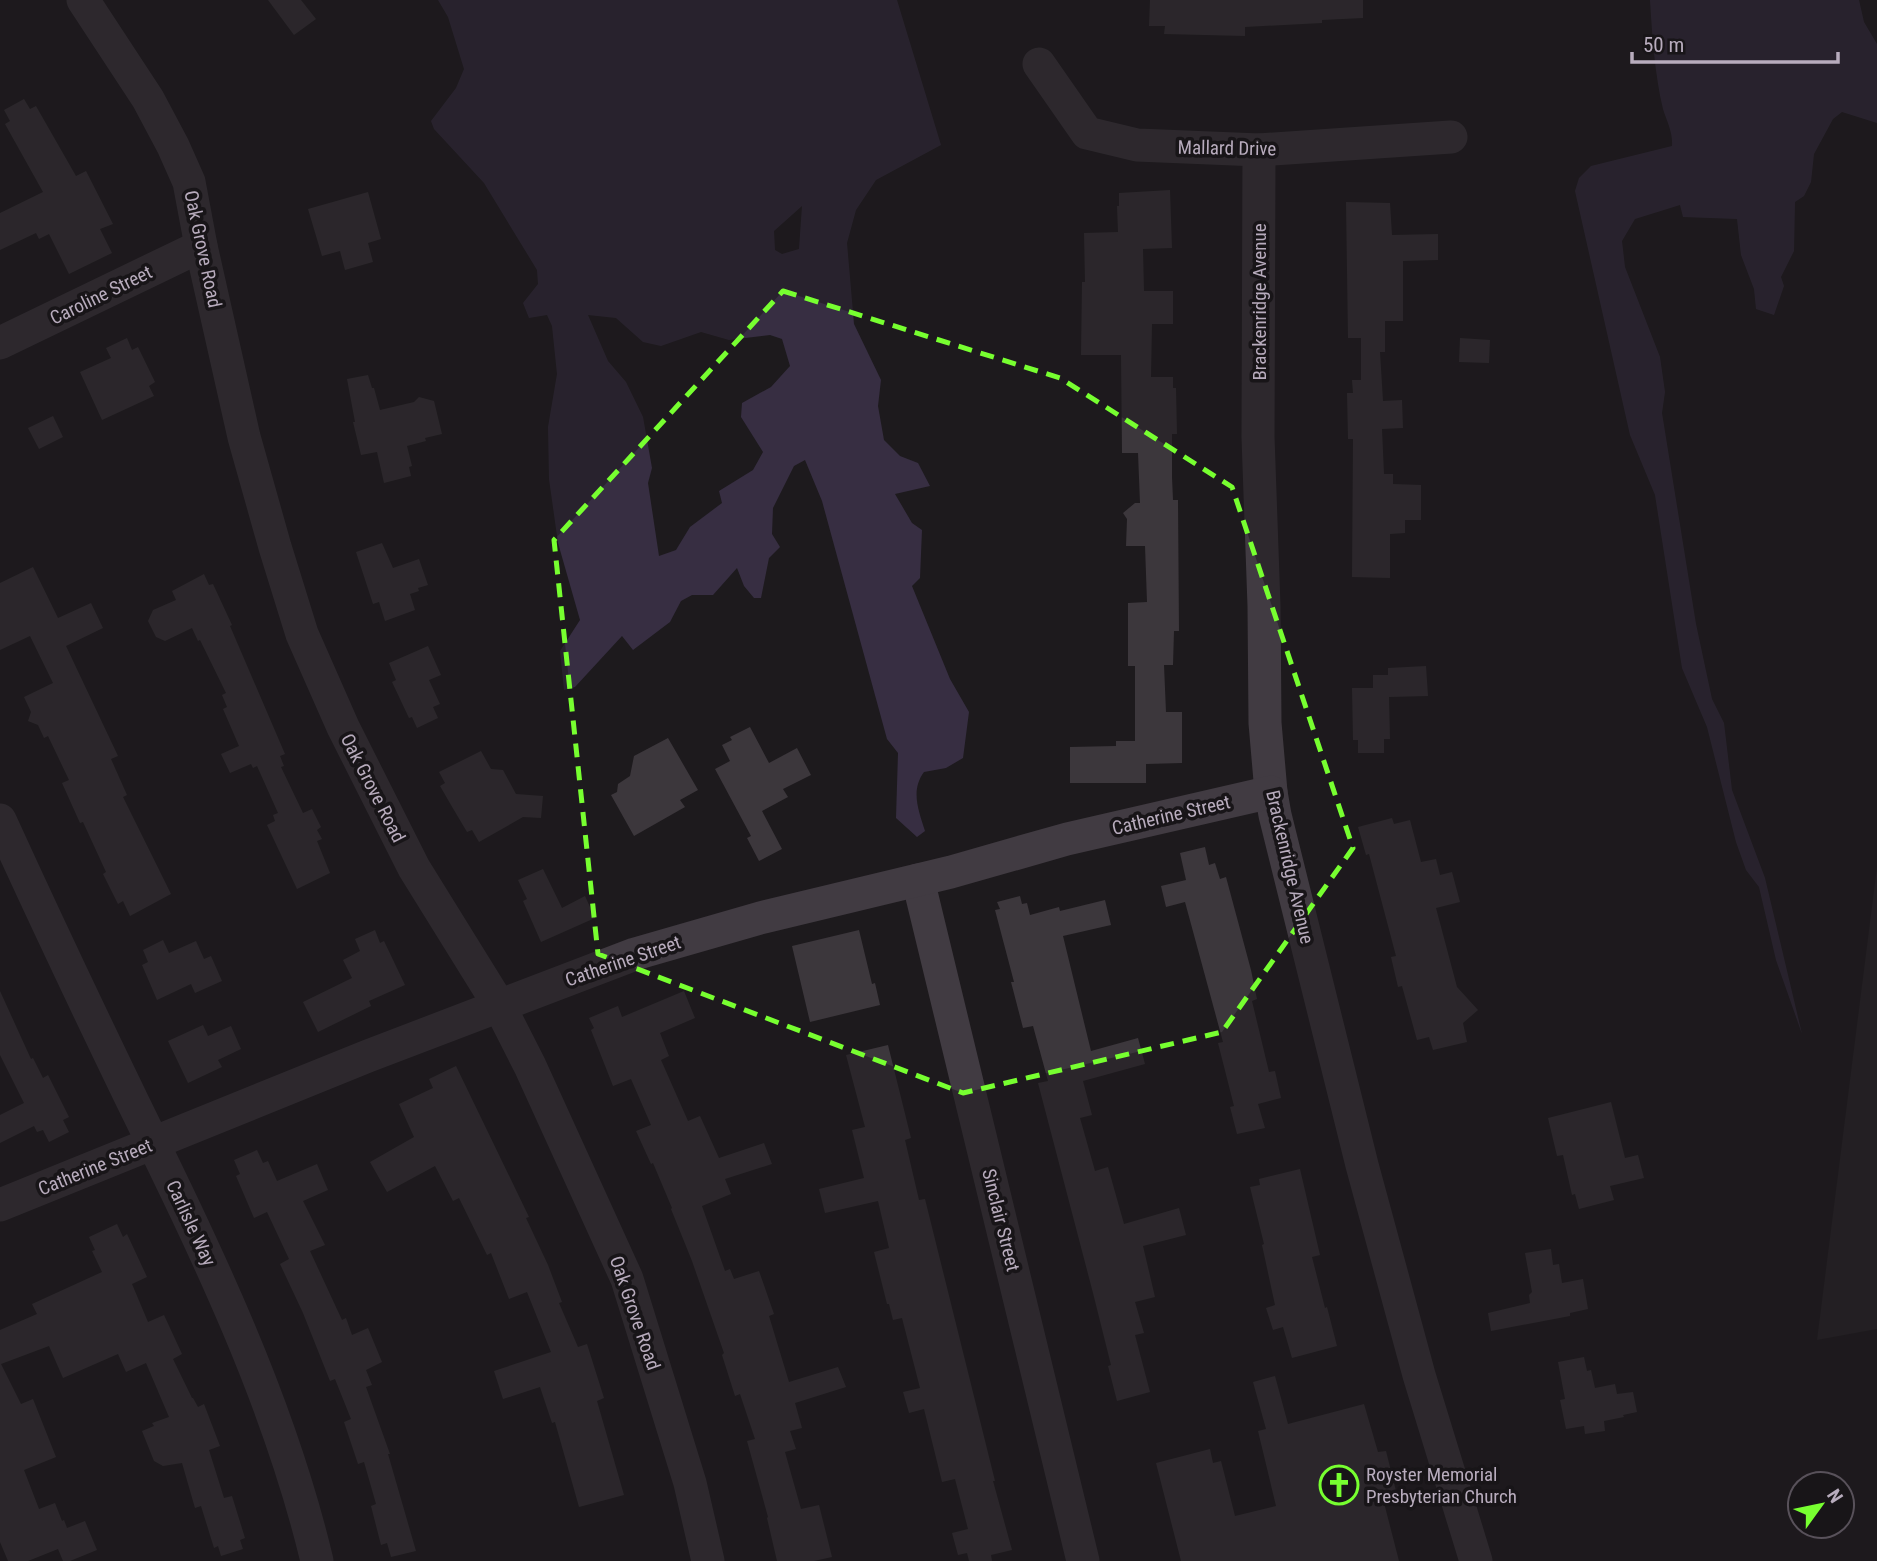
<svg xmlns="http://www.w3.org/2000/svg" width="1877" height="1561" viewBox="0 0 1877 1561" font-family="'Roboto Condensed',sans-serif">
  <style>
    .built { fill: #2a262a }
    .water { fill: #372e42; fill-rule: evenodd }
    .building { fill: #3c373c }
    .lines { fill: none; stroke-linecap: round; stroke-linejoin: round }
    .minor { stroke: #413b42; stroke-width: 33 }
    .marked { fill: none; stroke: #77ff30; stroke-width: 5; stroke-dasharray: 14 9; stroke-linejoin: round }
    .labels { text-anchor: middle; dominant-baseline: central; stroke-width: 7; stroke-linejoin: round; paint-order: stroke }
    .street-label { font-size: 19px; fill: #b8acbd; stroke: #181518 }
    .poi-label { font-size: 19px; fill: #b8acbd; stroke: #181518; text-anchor: start }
  </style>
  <rect width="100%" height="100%" fill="#1d1a1d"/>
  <path class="built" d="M1877 867V1329L1817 1340Z"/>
  <g class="water">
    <path d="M438 0H897L941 145 876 180 856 210 847 243 854 324 881 380 878 406 884 440 900 456 918 463 930 486 895 494 912 523 922 530 920 578 912 586 950 679 969 712 963 758 946 768 924 772C910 791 919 811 925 831L917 837 896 818 898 753 887 739 822 501 805 460 794 466 773 508 772 534 780 547 769 558 761 598H754L744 586 737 568 713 595H692L681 601 670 622 633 650 622 636 575 687 564 690 560 651 580 620 558 543 549 479 548 427 557 374 552 326 547 315 529 318 523 303 538 284 537 270 484 183 434 129 431 121 456 88 464 69 448 17ZM802 206 799 249 782 254 775 250 774 231ZM588 315 616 318 643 342 661 346 701 332 729 340 770 335 782 339 790 366 771 387 742 403 741 417 763 452 753 470 719 491 722 503 690 527 676 550 659 556 648 483 652 468 643 417 626 382 608 361Z"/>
    <path d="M1650 0H1859L1864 22 1877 44V123L1842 112 1833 119 1814 154 1811 182 1804 196 1795 202 1794 251 1781 277 1784 286 1774 315 1756 309 1754 289 1741 255 1737 219 1683 217 1680 205 1635 219 1622 241 1625 267 1660 357 1665 392 1662 413 1696 624 1712 699 1724 723 1732 790 1765 878 1802 1034 1776 960 1759 887 1746 870 1736 842 1707 727 1682 668 1655 495 1630 435 1575 191 1579 178 1591 166 1672 146C1673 132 1667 122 1663 109 1655 76 1652 34 1650 0Z"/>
  </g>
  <g class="building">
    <path d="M268 0H301L316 19 294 35Z"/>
    <path d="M1150 0H1363V18L1322 20V23L1245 27V36L1164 34 1165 26H1149Z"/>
    <path d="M24 99 30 109 36 106 76 176 86 171 113 224 100 229 112 253 69 274 49 234 39 239 36 233 0 250V213L43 192 5 124 10 121 4 110Z"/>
    <path d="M1170 190 1172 248 1143 249 1144 291H1173V324H1152L1151 377H1173V388H1176L1177 434H1172V477L1173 500H1178L1179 631H1174L1173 665H1164L1166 712H1182V763L1146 764V783H1070V747L1116 746V741H1135V666H1128V603L1147 602 1145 546H1126L1127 519 1123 513 1135 503H1140L1138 453H1122L1121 355H1081L1082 282H1085L1084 233 1118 232 1117 206H1119V193Z"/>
    <path d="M368 192 381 239 368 243 373 262 345 270 340 251 322 256 308 209Z"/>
    <path d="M1346 202 1390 203 1392 235 1438 234V260L1403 261V321H1385V352H1380L1383 401 1402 400 1403 428 1382 429 1384 474H1393V484L1421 485V520H1405V533L1390 534V578L1352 577 1353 439H1348L1347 393H1353L1352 380H1361V338H1348Z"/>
    <path d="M127 338 132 350 138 347 155 382 149 386 154 396 102 420 80 372 111 358 106 348Z"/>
    <path d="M1460 338 1490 340 1489 363 1459 362Z"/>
    <path d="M368 375 372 388H374L380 410 414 402 419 397 434 401 442 434 425 438 426 441 407 446 412 466 409 467 411 476 384 483 377 452 361 455 353 422H355L347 379Z"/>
    <path d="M53 416 63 437 39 449 28 428Z"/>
    <path d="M382 543 393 568 419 559 428 585 418 588 419 591 410 594 415 610 385 621 379 602 373 604 356 552Z"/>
    <path d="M33 567 58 618 91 603 103 628 66 646 118 756 111 759 127 795 123 797 171 894 130 916 123 901 118 904 103 874 106 872 83 822 80 823 62 783 69 780 48 736 44 738 38 725 28 721 31 712 24 697 53 683 30 636 0 650V583Z"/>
    <path d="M204 574 209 585 213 584 232 625 230 626 285 754 280 756 284 766 281 767 303 813 312 809 321 827 317 830 322 839 317 841 330 873 297 889 267 825 275 821 273 815 278 813 257 766 253 768 251 764 230 773 221 754 239 746 223 709 227 707 222 695 226 693 200 640 198 641 192 628 165 641 156 637 148 621 153 610 176 600 172 591Z"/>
    <path d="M428 646 441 675 429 680 440 704 433 707 438 718 417 728 412 717 409 718 392 682 396 680 389 663Z"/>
    <path d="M1426 666 1428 696 1389 697 1390 739H1384V753H1358V740H1353L1352 688H1373V675H1388V668Z"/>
    <path d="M750 727 769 763 797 748 811 775 783 789 788 797 762 811 782 849 759 861 747 838 751 836 715 769 730 761 722 745 732 740 730 737Z"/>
    <path d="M668 738 698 790 680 800 685 807 634 836 611 795 617 792 618 784 630 776 634 756Z"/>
    <path d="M481 751 491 769 503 770 516 794 543 796 541 818 523 817 479 842 472 830 467 832 451 805 440 786 445 783 439 772Z"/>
    <path d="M1392 818 1394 824 1410 820 1421 862 1436 859 1440 875 1452 872 1460 902 1436 908 1457 987 1478 1010 1463 1023 1467 1042 1433 1050 1429 1037 1417 1040 1402 986 1398 987 1391 957 1396 956 1369 854 1366 855 1358 827Z"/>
    <path d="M1205 847 1209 865 1215 863 1220 879 1226 877 1251 970 1257 999 1252 1001 1269 1072 1275 1071 1281 1098 1258 1104 1265 1128 1237 1134 1230 1107 1234 1106 1218 1043 1223 1042 1185 902 1166 907 1161 886 1186 880 1180 853Z"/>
    <path d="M543 869 562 908 585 896 595 918 541 942 523 901 527 899 518 880Z"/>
    <path d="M1020 896 1022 904 1027 903 1030 915 1059 907 1060 911 1105 900 1111 925 1063 936 1091 1051 1138 1038 1145 1064 1083 1081 1092 1115 1080 1118 1095 1171 1108 1167 1124 1224 1179 1208 1186 1235 1143 1246 1155 1297 1135 1302 1144 1333 1135 1335 1150 1392 1117 1401 1108 1366 1111 1365 1093 1293 1038 1083 1048 1081 1033 1026 1023 1028 1011 982H1014L995 910 1000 909 997 902Z"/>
    <path d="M375 930 380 943 384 941 405 985 369 1001 371 1006 318 1032 303 1002 352 978 343 960 360 951 355 939Z"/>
    <path d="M859 930 872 984 875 983 880 1005 810 1022 792 946Z"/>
    <path d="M163 940 169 953 196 941 204 959 211 956 222 981 195 993 191 984 157 1000 142 965 148 962 143 950Z"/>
    <path d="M0 991 31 1059 33 1058 43 1078 48 1075 69 1117 63 1120 69 1132 49 1142 43 1130 37 1132 34 1126 0 1143V1115L24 1103 0 1055Z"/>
    <path d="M684 991 695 1018 660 1033 669 1056 661 1060 688 1121 700 1116 719 1158 764 1143 772 1164 725 1179 731 1194 702 1206 725 1271 730 1269 734 1279 759 1271 774 1314 769 1316 789 1382 838 1367 846 1387 795 1403 802 1428 790 1431 796 1449 785 1452 801 1509 819 1505 832 1557 814 1561H777L767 1518 768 1517 747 1441 755 1439 740 1394 735 1396 722 1355 724 1353 692 1261 671 1209 672 1208 653 1163 651 1164 636 1131 651 1125 631 1079 613 1086 591 1030 594 1028 589 1018 618 1006 622 1017Z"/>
    <path d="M203 1025 208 1036 231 1026 241 1049 218 1060 222 1067 188 1083 168 1041Z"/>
    <path d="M888 1045 911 1138 905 1140 919 1200 925 1199 995 1481H993L1012 1550 991 1555 992 1561H969L967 1553 958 1555 952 1533 968 1529 955 1479 942 1482 924 1409 909 1413 903 1392 920 1388 902 1318 893 1320 889 1304H887L874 1252 889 1248 878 1201 825 1213 819 1189 864 1178 852 1130 865 1127 846 1055Z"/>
    <path d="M456 1066 529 1217 526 1218 548 1265 562 1302 559 1303 578 1347 587 1344 604 1398 597 1401 624 1495 579 1507 555 1422 552 1423 540 1387 503 1399 494 1371 551 1352 527 1292 509 1299 491 1253 487 1255 459 1198 453 1201 435 1166 387 1192 370 1162 414 1137 399 1104 433 1088 429 1079Z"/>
    <path d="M1611 1102 1625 1158 1638 1155 1644 1178 1610 1186 1614 1200 1579 1209 1575 1194 1572 1195 1563 1155 1557 1156 1548 1118Z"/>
    <path d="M257 1150 263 1163 268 1161 277 1181 317 1164 328 1190 303 1201 325 1245 310 1251 342 1320 346 1318 352 1335 368 1328 382 1362 366 1370 372 1385 366 1387 390 1454H388L416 1551 391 1557 387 1543 381 1545 371 1506 376 1504 364 1462 358 1464 344 1422 351 1419 335 1379 330 1381 303 1313 280 1264 289 1259 267 1212 254 1218 236 1176 240 1174 234 1160Z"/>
    <path d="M1300 1169 1320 1255 1312 1257 1325 1308 1327 1307 1337 1346 1292 1358 1283 1327 1273 1330 1266 1308 1275 1305 1262 1245 1264 1244 1250 1187 1260 1185 1259 1179Z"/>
    <path d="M117 1224 123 1237 127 1234 147 1277 132 1284 148 1322 164 1315 182 1354 173 1359 192 1398H193L198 1407 204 1404 220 1446 209 1450 224 1498 232 1496 245 1538 240 1540 243 1549 221 1556 218 1546 214 1548 201 1506 195 1508 182 1463 163 1466 154 1461 142 1431 154 1426 152 1423 169 1417 146 1363 126 1372 118 1354 63 1378 49 1346 1 1364 21 1404 33 1399 56 1457 24 1470 39 1509 55 1503 62 1521 64 1520 67 1528 85 1521 97 1550 70 1561H63L58 1549 28 1561H8L0 1542V1330L37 1314 32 1304 102 1272 92 1251 95 1250 89 1237Z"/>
    <path d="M1551 1249 1553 1265 1559 1264 1562 1283 1583 1279 1588 1309 1570 1313V1316L1491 1331 1488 1313 1530 1303 1529 1295 1532 1292 1525 1253Z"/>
    <path d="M1584 1357 1587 1371 1591 1370 1595 1388 1615 1384 1617 1394 1633 1392 1637 1412 1623 1415 1624 1417 1604 1421 1605 1431 1585 1434 1584 1426 1566 1429 1560 1400 1565 1399 1558 1362Z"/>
    <path d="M1275 1376 1288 1424 1364 1404 1378 1452 1386 1451 1396 1491 1382 1495 1399 1561H1181L1156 1463 1210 1449 1213 1463 1221 1461 1235 1516 1276 1506 1258 1431 1266 1429 1253 1382Z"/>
  </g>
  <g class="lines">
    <g class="minor">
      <path d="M83 0 148 99 173 146 189 182 201 246 244 437 275 547 302 634 343 727 414 868 499 1005 530 1066 627 1279 690 1483 708 1561"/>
      <path d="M1039 64 1087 133 1137 145 1259 150 1451 137"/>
      <path d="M1259 150 1258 437 1264 606 1265 723 1271 792 1275 815 1362 1165 1419 1375 1476 1561"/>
      <path d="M0 343 201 246"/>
      <path d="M0 820C42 912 85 1003 129 1094 203 1245 278 1397 317 1561"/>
      <path d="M918 880 1083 1561"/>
      <path d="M0 1205 368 1056 635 954 760 918 951 872 1067 839 1271 792"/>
    </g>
  </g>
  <path d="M0 0H1877V1561H0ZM783 291 1060 378 1232 487 1353 848 1222 1032 963 1093 598 954 554 540Z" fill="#1d1a1d" fill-opacity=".55" fill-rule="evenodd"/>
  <path class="marked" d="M783 291 1060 378 1232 487 1353 848 1222 1032 963 1093 598 954 554 540Z"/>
  <defs>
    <symbol id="church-ring" viewBox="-11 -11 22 22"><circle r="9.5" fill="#181518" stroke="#77ff30" stroke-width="1.5"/><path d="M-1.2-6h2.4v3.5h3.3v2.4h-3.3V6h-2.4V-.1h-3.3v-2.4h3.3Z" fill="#77ff30"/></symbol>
  </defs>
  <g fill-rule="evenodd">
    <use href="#church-ring" x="1317" y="1463" width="44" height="44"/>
  </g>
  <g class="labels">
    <g class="street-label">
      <text transform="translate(1227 148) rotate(1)">Mallard Drive</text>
      <text transform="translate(203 249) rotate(78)">Oak Grove Road</text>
      <text transform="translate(101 295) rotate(-26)">Caroline Street</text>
      <text transform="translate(1259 302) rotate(-90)">Brackenridge Avenue</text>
      <text transform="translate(373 788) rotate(63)">Oak Grove Road</text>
      <text transform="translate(1171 815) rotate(-13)">Catherine Street</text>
      <text transform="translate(1290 867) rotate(77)">Brackenridge Avenue</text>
      <text transform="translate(623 961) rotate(-19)">Catherine Street</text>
      <text transform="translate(95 1167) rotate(-22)">Catherine Street</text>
      <text transform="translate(1001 1220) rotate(76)">Sinclair Street</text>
      <text transform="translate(191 1223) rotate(65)">Carlisle Way</text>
      <text transform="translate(635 1313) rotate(71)">Oak Grove Road</text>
    </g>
    <g class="poi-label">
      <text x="1366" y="1474">Royster Memorial<tspan x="1366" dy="22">Presbyterian Church</tspan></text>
    </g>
  </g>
  <g transform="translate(1821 1505) rotate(57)"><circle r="33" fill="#181518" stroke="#58515a" stroke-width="2"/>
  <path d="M0-5L12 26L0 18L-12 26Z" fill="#77ff30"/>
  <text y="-10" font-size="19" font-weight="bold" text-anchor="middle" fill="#b8acbd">N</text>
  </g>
  <path d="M1632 52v10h206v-10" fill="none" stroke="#b8acbd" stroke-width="3.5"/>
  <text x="1643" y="52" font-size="21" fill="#b8acbd" stroke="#181518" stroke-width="5" paint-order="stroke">50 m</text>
</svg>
